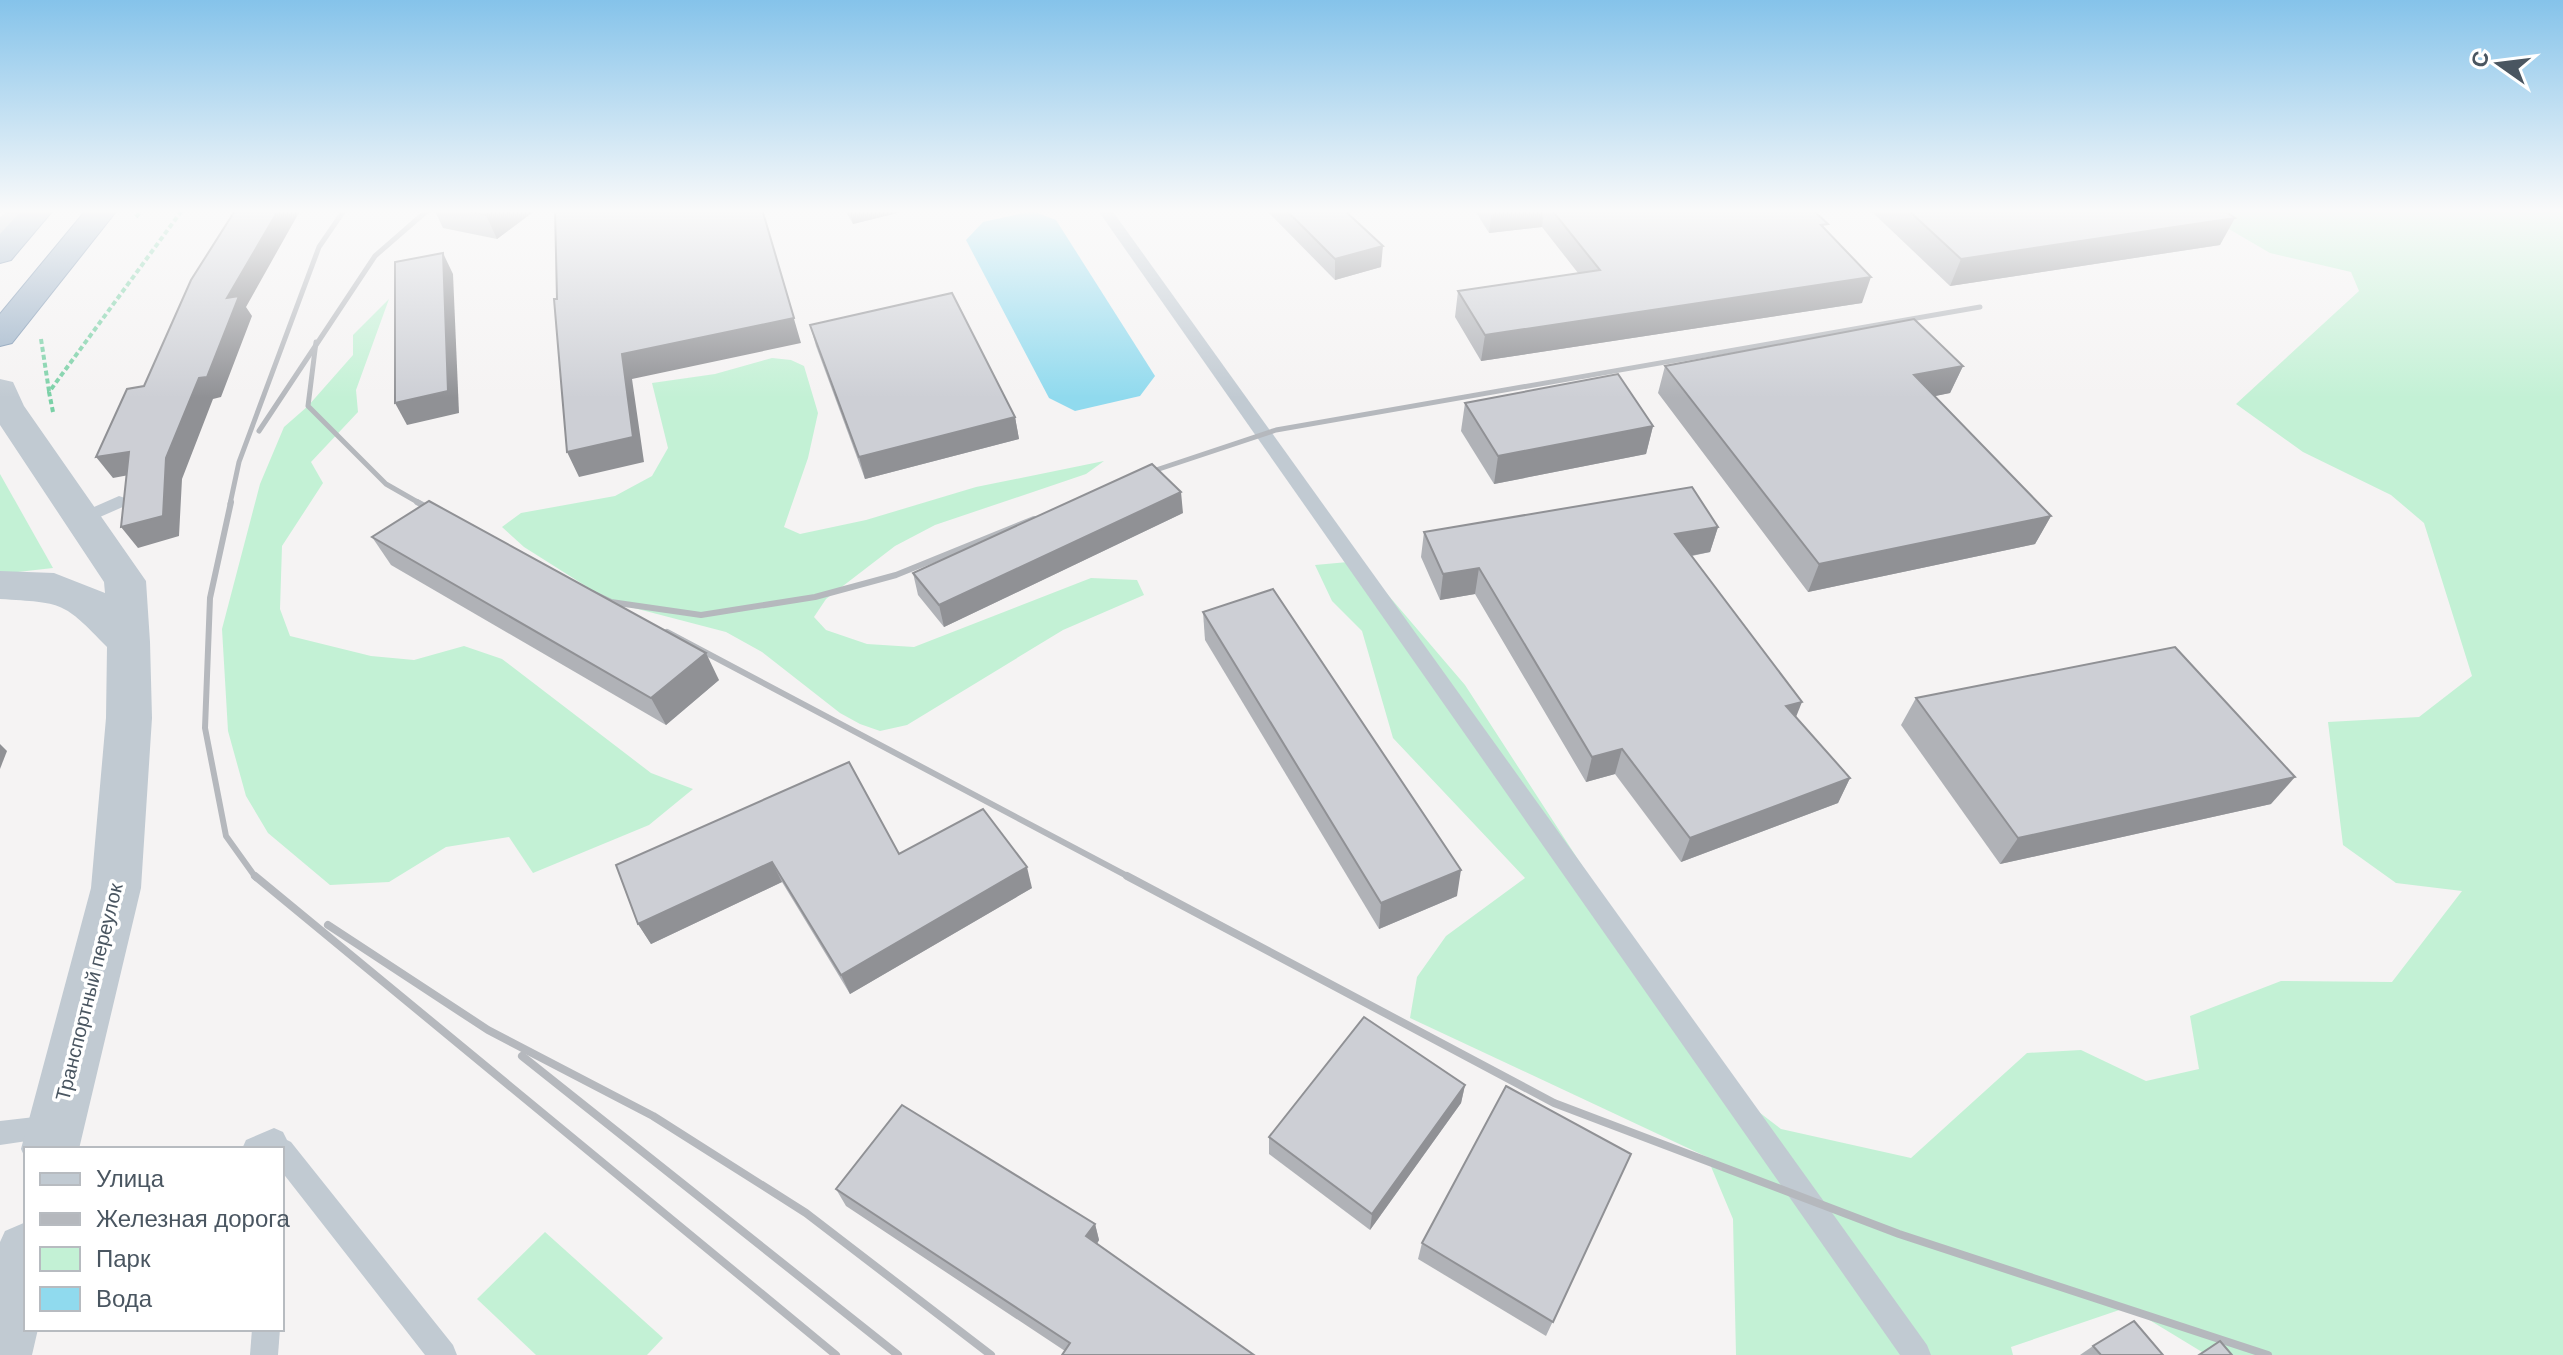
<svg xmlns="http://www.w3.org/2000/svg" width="2563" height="1355" viewBox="0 0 2563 1355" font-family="'DM Sans',sans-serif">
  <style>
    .green { fill: #c3f1d5 }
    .water { fill: #90daee }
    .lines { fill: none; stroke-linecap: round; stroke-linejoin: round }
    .trunk-casing { stroke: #7690ad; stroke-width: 2 }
    .path { stroke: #7ad0a6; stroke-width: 4; stroke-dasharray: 5 3; stroke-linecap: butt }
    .service { fill: #c1cad2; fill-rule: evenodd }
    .tertiary { fill: #c1cad2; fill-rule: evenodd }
    .trunk { fill: #9fb4c9; fill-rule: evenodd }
    .rail-far2 { stroke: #b5b8bd; stroke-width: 5 }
    .rail-far1 { stroke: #b5b8bd; stroke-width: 6 }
    .rail { stroke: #b5b8bd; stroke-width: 8 }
    .wall { fill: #b0b2b7 }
    .shaded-wall { fill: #909195 }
    .building { fill: #cdcfd5; stroke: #909195; stroke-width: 2 }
    .labels { text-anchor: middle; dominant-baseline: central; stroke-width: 7; stroke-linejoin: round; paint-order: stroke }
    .street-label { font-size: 20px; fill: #4a5661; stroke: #fff }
  </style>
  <rect width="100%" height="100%" fill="#f5f3f3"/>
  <g class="green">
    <path d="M2213 209H2559L2563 212V1355H2207L2128 1307 2011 1347 2013 1355H1736L1733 1219 1707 1157 1410 1018 1417 977 1446 936 1525 878 1393 738 1362 631 1332 601 1315 565 1359 561 1465 685 1725 1086 1781 1129 1911 1158 2027 1053 2081 1050 2146 1081 2199 1069 2190 1016 2281 981 2392 982 2462 891 2396 883 2343 845 2328 722 2419 717 2472 676 2424 523 2391 495 2303 452 2236 404 2359 291 2351 272 2270 253 2210 218Z"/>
    <path d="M389 299 356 390 358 412 311 462 323 483 282 546 280 609 290 636 371 656 414 660 464 646 502 659 651 773 693 789 649 825 533 873 509 837 446 847 389 882 330 885 268 833 246 796 228 731 222 629 260 484 284 427 308 406 353 355V335Z"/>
    <path d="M772 358 791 360 804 366 818 413 808 458 784 527 800 534 866 520 976 487 1104 461 1086 474 935 525 895 546 826 599 814 617 826 630 867 644 914 647 1091 578 1137 580 1144 595 1063 630 907 725 880 731 860 724 840 713 762 652 726 632 611 602 524 547 502 527 521 513 615 496 652 476 668 448 652 383 715 374Z"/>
    <path d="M0 474 53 568 0 574Z"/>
    <path d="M545 1232 663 1338 647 1355H536L477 1299Z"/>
  </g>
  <path class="water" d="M1032 211 1056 220 1155 376 1140 396 1075 411 1049 398 966 240 983 222Z"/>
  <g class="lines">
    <defs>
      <g id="trunk">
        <path d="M23 209H54L11 260 0 263V234Z"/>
        <path d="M87 209H118L12 343 0 346V314Z"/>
      </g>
    </defs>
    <use href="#trunk" class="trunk-casing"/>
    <g class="path">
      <path d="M136 217 143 209"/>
      <path d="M41 339 49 391"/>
      <path d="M53 412 49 392 183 209"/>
    </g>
    <g class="service">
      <path d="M1097 209H1111L1927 1345 1931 1355H1900Z"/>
      <path d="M119 496 125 498 128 502 125 506 84 524 75 518 78 514Z"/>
      <path d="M52 1115 61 1118 65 1127 61 1136 0 1145V1121Z"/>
      <path d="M274 1128 283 1132 287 1140 291 1142 453 1345 457 1355H425L282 1172V1149H242L246 1140Z"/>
      <path d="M252 1329H280L278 1355H250Z"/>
    </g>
    <g class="tertiary">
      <path d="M11 209H46L11 238 0 240V217Z"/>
      <path d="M0 379 13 382 24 406 146 581 150 642 152 718 141 888 79 1149H26V1160L21 1149 91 888 106 718 107 647C63 601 63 603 0 599V571L54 573 105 593 104 582 0 425Z"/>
      <path d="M26 1222V1329H38L32 1355H0V1242L5 1231Z"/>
    </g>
    <use href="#trunk" class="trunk"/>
    <g class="rail-far2">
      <path d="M316 342 308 406 386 484 421 504"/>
      <path d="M259 431 375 256 429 209"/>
      <path d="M1138 476 1276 430 1980 307"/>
      <path d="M230 504 239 462 319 247 345 209"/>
    </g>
    <g class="rail-far1">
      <path d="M231 502 210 598 205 728 226 836 256 878"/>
      <path d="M417 502 443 516"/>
      <path d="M592 593 611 602 701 615 815 597 896 575 1034 519"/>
      <path d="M667 632 1131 878"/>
    </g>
    <g class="rail">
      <path d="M255 876 836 1355"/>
      <path d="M1127 876 1554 1103 1899 1234 2268 1355"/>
      <path d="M328 925 488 1030 653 1116 806 1213 991 1355"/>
      <path d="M522 1056 898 1355"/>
    </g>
  </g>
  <g class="wall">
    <path d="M434 209H537L497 239 443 228Z"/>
    <path d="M844 209H913L853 224Z"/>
    <path d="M1265 209H1343L1381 267 1335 280Z"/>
    <path d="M1474 209H1812L1826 230 1862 303 1481 361 1455 317 1458 291 1578 273 1542 227 1489 233Z"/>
    <path d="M1869 209H2222L2220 245 1950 286Z"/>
    <path d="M810 325 1015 417 1019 439 865 479 816 346Z"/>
    <path d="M1665 366H1963L1950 393 1934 396 2051 516 2035 544 1808 592 1658 393Z"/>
    <path d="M1465 403 1653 426 1646 454 1494 484 1461 431Z"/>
    <path d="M1183 513 944 627 918 595 913 573Z"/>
    <path d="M1718 527 1710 552 1692 556 1796 717 1850 778 1838 803 1681 862 1615 774 1586 782 1475 594 1440 600 1421 557 1424 532Z"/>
    <path d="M372 537 719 680 666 725 391 565Z"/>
    <path d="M1203 612 1457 896 1379 929 1205 640Z"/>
    <path d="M1916 698 2271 804 2000 864 1901 725Z"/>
    <path d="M899 854 1032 888 850 994 782 882 651 944 638 924 616 865Z"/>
    <path d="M1465 1085 1461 1103 1370 1230 1269 1154V1137Z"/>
    <path d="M1631 1154 1546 1336 1418 1259 1422 1243Z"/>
    <path d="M836 1189 1095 1224 1099 1240 1097 1244 1254 1355 1065 1351 846 1206Z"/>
    <path d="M2093 1346 2163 1355H2080Z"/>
  </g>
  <g class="shaded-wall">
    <path d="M279 209H301L246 307 252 316 221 397 213 399 182 479 179 536 138 548 121 527 227 298Z"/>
    <path d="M494 209H537L497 239 486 215Z"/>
    <path d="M762 209 801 343 632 379 644 462 579 477 567 452 622 354Z"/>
    <path d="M849 209H913L853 224Z"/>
    <path d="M1492 209H1544L1542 227 1489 233Z"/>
    <path d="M2235 218 2220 245 1950 286 1961 259Z"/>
    <path d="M1383 246 1381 267 1335 280V259Z"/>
    <path d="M443 253 453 274 459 413 407 425 395 403Z"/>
    <path d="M1871 277 1862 303 1481 361 1485 335Z"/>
    <path d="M1963 366 1950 393 1902 403 1914 375Z"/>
    <path d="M1015 417 1019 439 865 479 859 457Z"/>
    <path d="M1653 426 1646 454 1494 484 1498 456Z"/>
    <path d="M129 452 145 472 113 478 96 457Z"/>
    <path d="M1181 492 1183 513 944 627 939 605Z"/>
    <path d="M2051 516 2035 544 1808 592 1819 564Z"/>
    <path d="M1718 527 1710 552 1668 560 1675 534Z"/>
    <path d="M1479 568 1475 594 1440 600 1443 574Z"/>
    <path d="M706 653 719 680 666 725 651 698Z"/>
    <path d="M1802 702 1792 727 1786 706Z"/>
    <path d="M0 744 7 751 0 769Z"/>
    <path d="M1622 749 1615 774 1586 782 1592 757Z"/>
    <path d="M2295 777 2271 804 2000 864 2018 838Z"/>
    <path d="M1850 778 1838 803 1681 862 1690 838Z"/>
    <path d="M772 862 782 882 651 944 638 924Z"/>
    <path d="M1027 867 1032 888 850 994 841 975Z"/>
    <path d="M1461 870 1457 896 1379 929 1381 903Z"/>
    <path d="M1465 1085 1461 1103 1370 1230 1372 1214Z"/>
    <path d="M1095 1224 1099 1240 1091 1253 1086 1236Z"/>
  </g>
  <g class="building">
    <path d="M236 209H279L227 298 239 296 207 377 199 378 166 458 163 516 121 527 129 452 96 457 127 389 144 386 191 280Z"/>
    <path d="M455 209H494L486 215Z"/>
    <path d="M555 209H762L794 318 622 354 633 437 567 452 554 299H557Z"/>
    <path d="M1285 209H1343L1383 246 1335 259Z"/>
    <path d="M1551 209H1812L1828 224 1821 225 1871 277 1485 335 1458 291 1600 270Z"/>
    <path d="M1907 209H2222L2235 218 1961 259Z"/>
    <path d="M443 253 448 391 395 403V262Z"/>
    <path d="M952 293 1015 417 859 457 810 325Z"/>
    <path d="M1914 319 1963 366 1914 375 2051 516 1819 564 1665 366Z"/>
    <path d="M1618 374 1653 426 1498 456 1465 403Z"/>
    <path d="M1152 464 1181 492 939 605 913 573Z"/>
    <path d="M1692 487 1718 527 1675 534 1802 702 1786 706 1850 778 1690 838 1622 749 1592 757 1479 568 1443 574 1424 532Z"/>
    <path d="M429 501 706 653 651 698 372 537Z"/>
    <path d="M1273 589 1461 870 1381 903 1203 612Z"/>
    <path d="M2175 647 2295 777 2018 838 1916 698Z"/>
    <path d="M849 762 899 854 983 809 1027 867 841 975 772 862 638 924 616 865Z"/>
    <path d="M1364 1017 1465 1085 1372 1214 1269 1137Z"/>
    <path d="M1506 1086 1631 1154 1553 1322 1422 1243Z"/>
    <path d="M902 1105 1095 1224 1086 1236 1254 1355H1062L1070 1343 836 1189Z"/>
    <path d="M2134 1321 2163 1355H2101L2093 1346Z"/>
    <path d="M2220 1341 2232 1355H2199Z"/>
  </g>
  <linearGradient id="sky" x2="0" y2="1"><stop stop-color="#85c3ea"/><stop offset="0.53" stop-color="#fafafa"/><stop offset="1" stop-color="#fafafa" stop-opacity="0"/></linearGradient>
  <rect width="2563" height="398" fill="url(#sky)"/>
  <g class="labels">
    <g class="street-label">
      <text transform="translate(89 992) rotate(-76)">Транспортный переулок</text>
    </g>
  </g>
  <rect x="24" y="1147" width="260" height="184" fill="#ffffff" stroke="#b7bbc0" stroke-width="2"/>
  <rect x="40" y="1173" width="40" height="12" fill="#c1cad2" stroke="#b7bbc0" stroke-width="2"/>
  <text x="96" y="1187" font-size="24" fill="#4a5661">Улица</text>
  <rect x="40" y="1213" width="40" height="12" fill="#b5b8bd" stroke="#b7bbc0" stroke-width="2"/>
  <text x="96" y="1227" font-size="24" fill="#4a5661">Железная дорога</text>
  <rect x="40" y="1247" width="40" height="24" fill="#c3f1d5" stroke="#b7bbc0" stroke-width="2"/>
  <text x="96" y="1267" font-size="24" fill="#4a5661">Парк</text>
  <rect x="40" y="1287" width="40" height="24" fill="#90daee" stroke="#b7bbc0" stroke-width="2"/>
  <text x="96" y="1307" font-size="24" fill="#4a5661">Вода</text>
  <g transform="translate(2499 64) rotate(284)" stroke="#ffffff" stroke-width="6" paint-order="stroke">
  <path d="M0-6L14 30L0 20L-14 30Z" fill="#4a5661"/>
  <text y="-12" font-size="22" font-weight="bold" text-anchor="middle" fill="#4a5661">С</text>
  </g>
</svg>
